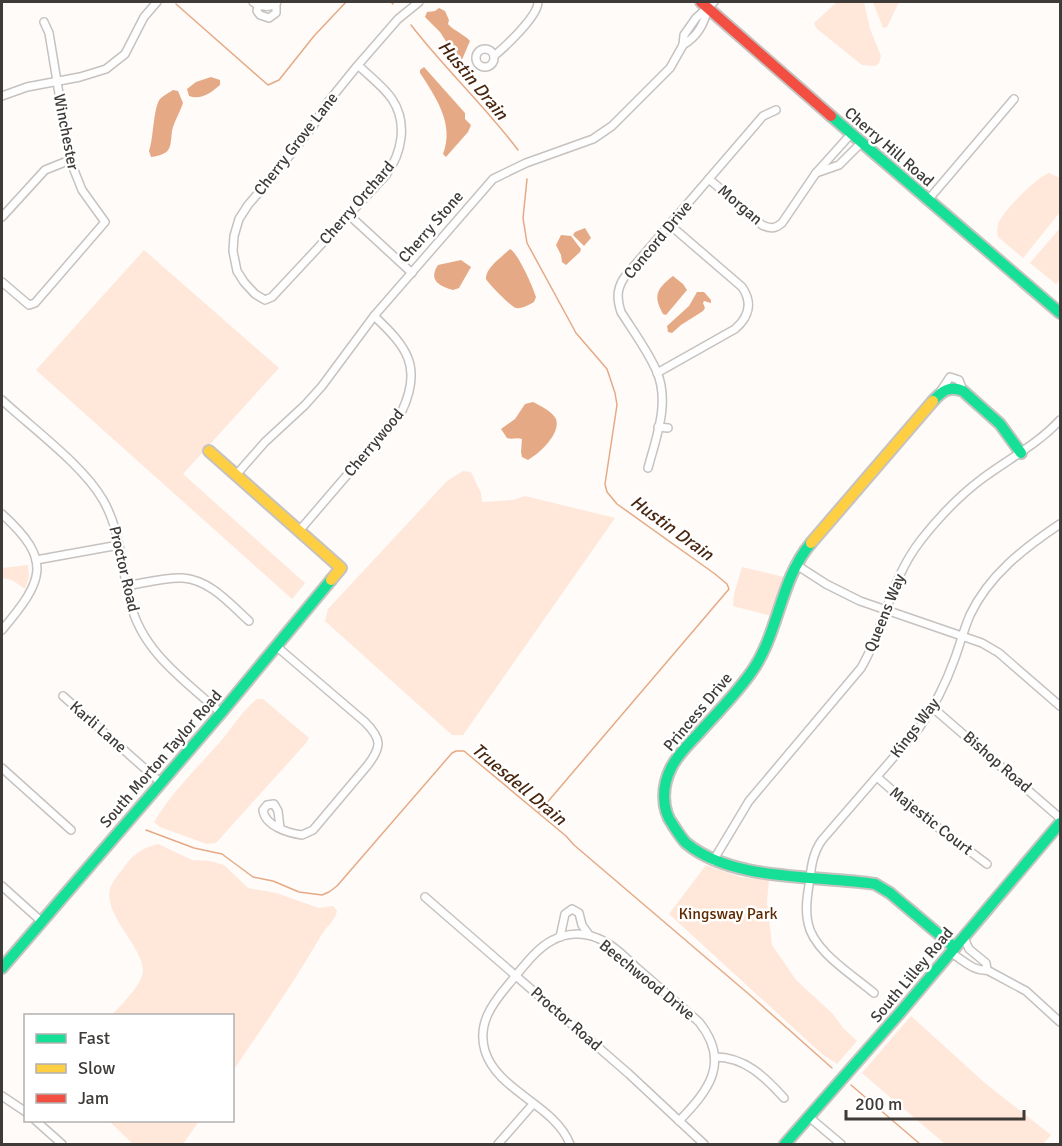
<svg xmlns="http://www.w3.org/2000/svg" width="1062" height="1146" viewBox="0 0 1062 1146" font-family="Signika,sans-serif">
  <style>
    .green { fill: #ffe7da }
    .water { fill: #e5aa85 }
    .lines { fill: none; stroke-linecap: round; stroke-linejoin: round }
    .stream { stroke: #e5aa85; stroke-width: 1.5 }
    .street-casing { stroke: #c5c2c0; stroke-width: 10 }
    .fast-casing { stroke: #c5c2c0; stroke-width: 14 }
    .slow-casing { stroke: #c5c2c0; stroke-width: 14 }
    .jam-casing { stroke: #c5c2c0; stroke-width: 14 }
    .street { stroke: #fffefe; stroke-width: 7 }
    .fast { stroke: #16e098; stroke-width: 10 }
    .slow { stroke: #ffcf43; stroke-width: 10 }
    .jam { stroke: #f24e42; stroke-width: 10 }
    .labels { text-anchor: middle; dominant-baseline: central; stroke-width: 5; stroke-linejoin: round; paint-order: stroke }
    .street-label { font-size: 16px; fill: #3f3b39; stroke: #fff }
    .park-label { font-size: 16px; fill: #5e2800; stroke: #fff }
    .water-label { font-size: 18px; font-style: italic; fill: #492711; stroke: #fff }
  </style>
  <rect width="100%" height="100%" fill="#fefbf9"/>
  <g class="green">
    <path d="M837 2H864L870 29 881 56 879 63 875 66 862 65 816 28 814 23Z"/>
    <path d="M873 2H899L887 27 883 28Z"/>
    <path d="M1049 173 1060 178V212L1023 258 998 237C997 232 997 227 999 222 1003 211 1038 176 1049 173Z"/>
    <path d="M1060 228V279L1056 284 1030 263Z"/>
    <path d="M144 250 279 368 183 474 305 583 292 599 36 370Z"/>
    <path d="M463 471 471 472 481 493 482 502 513 500 525 496 615 518 463 735H452L325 621 328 609 447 481Z"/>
    <path d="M28 565 29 577 25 589 12 580 2 578V568Z"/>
    <path d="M742 567 784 577 772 616 733 606 734 594Z"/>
    <path d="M257 699H263L309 738 307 742 216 843 207 844 160 827 154 822C172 792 197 768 220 742 232 728 242 711 257 699Z"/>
    <path d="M158 844 192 860 210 861 224 865 248 888 276 893 319 908 333 906 337 911C335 921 327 926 322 934 295 981 263 1026 233 1071L232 1016 112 1015C121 1005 144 983 143 970 141 944 104 916 110 889 111 884 118 874 122 870 132 855 141 848 158 844Z"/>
    <path d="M706 865 740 877 769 880 767 902 772 945 796 980 833 1014 843 1028 857 1041 837 1064 822 1054 669 914Z"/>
    <path d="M911 1016 986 1084 1051 1135 1043 1144H945L862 1073Z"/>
    <path d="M109 1121H199L183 1144H133Z"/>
  </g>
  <g class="water">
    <path d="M439 8 445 11 449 20 448 24C454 31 464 34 470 41L461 62 456 57 440 32 425 17 427 12 435 11Z"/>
    <path d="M424 67 465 113V119L471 125 468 132 446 157 443 154C455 124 435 96 420 73V70Z"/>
    <path d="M211 77 220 80V85C211 93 201 100 189 96L187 89 196 82Z"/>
    <path d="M173 90 178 91 183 103C180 112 174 122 172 131 170 148 172 154 151 157L149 151C154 138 153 105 161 98 164 95 169 93 173 90Z"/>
    <path d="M585 228 591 238 584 246 573 235 575 232Z"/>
    <path d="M561 235 571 236 581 249 580 252 566 265 562 262 561 255 556 245Z"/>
    <path d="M510 249C518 253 533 287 536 297L534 302C529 305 522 309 516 308 512 308 487 282 486 279 485 268 503 256 510 249Z"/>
    <path d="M461 260 471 267 459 288 453 290C439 286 428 280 438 265Z"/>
    <path d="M673 276 683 284 687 290 666 315 663 314C653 296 656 289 673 276Z"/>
    <path d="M697 292H704L711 300V303L704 301 703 303 705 308 703 311 681 325 672 333 668 332 667 326 689 306Z"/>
    <path d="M533 402C539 405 553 412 556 419 561 434 539 454 528 460L522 457 521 452 522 439C516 437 513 440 507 438L501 429 515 419 525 404Z"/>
  </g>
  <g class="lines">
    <g class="stream">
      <path d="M391 2 393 4"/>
      <path d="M176 4 268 85 279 80 314 36 346 2"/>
      <path d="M411 25C444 68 485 106 518 150"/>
      <path d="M527 179 523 218 527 243 576 333 607 369 615 393 617 405 605 484 607 492 617 504 715 574 727 584 729 589 539 812"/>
      <path d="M146 830 194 848 222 854 253 877 273 881 299 892 322 895 329 892 337 886 452 753 456 751H464L566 836 574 845 751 996 832 1068"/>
      <path d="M851 1085 920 1144"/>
    </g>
    <defs>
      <g id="street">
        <path d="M253 2C261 7 269 9 277 2"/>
        <path d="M258 5 257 11 260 15 269 18 276 13V3"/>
        <path d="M683 45C698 36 704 24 708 8"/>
        <circle cx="485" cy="58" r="9"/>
        <path d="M494 56C506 46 538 16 538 2"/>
        <path d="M358 65C369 76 383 86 392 99 408 123 402 153 386 175L272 297 265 300 255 294 244 282 237 271 233 251 234 236 239 219 248 205 279 169 313 126 328 102 358 65 398 19 419 2"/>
        <path d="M2 96 27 87 80 77 106 69 125 54 144 17 157 2"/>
        <path d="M816 173 839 165 861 143"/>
        <path d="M709 179 762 225C770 229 775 229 782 223L816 173 851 134"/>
        <path d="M928 200 1014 99"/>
        <path d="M349 215 412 273"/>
        <path d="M2 217 45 170 70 160"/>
        <path d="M2 282 29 305 35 303 105 222 82 190 70 160 49 33 44 22"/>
        <path d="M657 373 735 329C749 317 753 303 742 287L670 225"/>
        <path d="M940 392 950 377 959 380 963 391"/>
        <path d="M2 400C32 428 83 465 103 500 121 531 121 567 130 601 141 651 185 681 221 713"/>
        <path d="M658 427 668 428"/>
        <path d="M648 468C656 438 670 403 657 372 648 351 633 331 621 312 616 297 617 286 627 274L763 116 776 110"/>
        <path d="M236 475 265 442 305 405 322 386 374 316 493 179 526 163 593 139 612 126 670 68 683 45 684 35 696 18 714 2"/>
        <path d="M2 514C54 561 43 581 2 630"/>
        <path d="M299 531 402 411C423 366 406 346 374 316"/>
        <path d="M36 560 119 545"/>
        <path d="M795 564 826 584 860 601 982 643 999 653 1060 706"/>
        <path d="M126 586C145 583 164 577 183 578 210 580 230 604 249 621"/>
        <path d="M276 646 365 722C382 739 382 747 367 766L313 830 302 835C288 833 265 826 263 810L267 805 274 804 278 811 280 828"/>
        <path d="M63 696 160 782"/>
        <path d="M933 708 1060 818"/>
        <path d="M2 768 71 830"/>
        <path d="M877 777 916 811 987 864"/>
        <path d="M713 861 749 801 861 668C886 626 889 581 921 540 939 517 960 495 983 478 1010 458 1038 444 1060 420"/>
        <path d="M2 886 41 921"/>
        <path d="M425 897 629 1074 704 1144"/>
        <path d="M560 937 565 914 572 909 579 913 582 925 589 935"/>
        <path d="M951 953C962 959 974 972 987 970L986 963 969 949 964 938"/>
        <path d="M987 970 1026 991 1060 1022"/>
        <path d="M874 993C853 975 813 951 808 923 805 910 807 897 809 885 811 869 812 854 822 840L919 728C935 706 946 683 955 658 960 644 964 629 970 615 989 575 1024 548 1060 524"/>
        <path d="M715 1057C745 1057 765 1077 784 1098"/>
        <path d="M2 1096 26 1112"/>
        <path d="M809 1117 841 1144"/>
        <path d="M35 1120 62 1144"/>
        <path d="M498 1144 533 1104"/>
        <path d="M570 1144C554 1104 498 1092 485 1051 477 1024 492 1004 508 985 521 970 535 949 553 940 566 933 583 932 597 938 613 944 625 957 637 968 658 986 678 1004 699 1022 731 1062 709 1090 679 1121"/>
      </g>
      <g id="fast">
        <path d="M831 116 1060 313"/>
        <path d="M933 401C942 391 950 385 963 391L1000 424 1021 453"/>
        <path d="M811 543C779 581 779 635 750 674 735 695 716 714 699 733 689 744 677 755 671 768 662 786 661 809 673 825 677 831 681 838 686 843 733 882 817 875 875 884L890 893 955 948"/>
        <path d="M2 968 221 713 331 580"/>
        <path d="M785 1144 898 1015 1060 823"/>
      </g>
      <g id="slow">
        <path d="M209 451 341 568 331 580"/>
        <path d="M811 543 933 401"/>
      </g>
      <path id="jam" d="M701 2 831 116"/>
    </defs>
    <use href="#street" class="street-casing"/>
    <use href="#fast" class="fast-casing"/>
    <use href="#slow" class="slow-casing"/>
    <use href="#jam" class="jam-casing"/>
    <use href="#street" class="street"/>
    <use href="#fast" class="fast"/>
    <use href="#slow" class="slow"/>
    <use href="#jam" class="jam"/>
  </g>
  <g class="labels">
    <g class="street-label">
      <text transform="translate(66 132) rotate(79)">Winchester</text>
      <text transform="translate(296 144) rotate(-52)">Cherry Grove Lane</text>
      <text transform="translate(889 147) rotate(41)">Cherry Hill Road</text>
      <text transform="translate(357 203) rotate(-49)">Cherry Orchard</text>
      <text transform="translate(740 205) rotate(40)">Morgan</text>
      <text transform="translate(431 227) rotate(-49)">Cherry Stone</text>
      <text transform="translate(658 240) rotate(-50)">Concord Drive</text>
      <text transform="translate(374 443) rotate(-50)">Cherrywood</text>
      <text transform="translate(124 569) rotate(77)">Proctor Road</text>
      <text transform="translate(885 613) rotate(-68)">Queens Way</text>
      <text transform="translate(698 712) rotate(-50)">Princess Drive</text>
      <text transform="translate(98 727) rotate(41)">Karli Lane</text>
      <text transform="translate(915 728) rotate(-53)">Kings Way</text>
      <text transform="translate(161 759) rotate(-49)">South Morton Taylor Road</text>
      <text transform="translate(997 762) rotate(41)">Bishop Road</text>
      <text transform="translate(931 821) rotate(38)">Majestic Court</text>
      <text transform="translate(912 975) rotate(-50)">South Lilley Road</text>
      <text transform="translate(647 980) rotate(39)">Beechwood Drive</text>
      <text transform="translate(566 1019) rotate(41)">Proctor Road</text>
    </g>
    <g class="park-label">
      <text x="728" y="914">Kingsway Park</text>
    </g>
    <g class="water-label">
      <text transform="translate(473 80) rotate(50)">Hustin Drain</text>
      <text transform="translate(672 528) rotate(36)">Hustin Drain</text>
      <text transform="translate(519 784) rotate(40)">Truesdell Drain</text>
    </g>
  </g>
  <rect width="1062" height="1146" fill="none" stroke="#3f3b39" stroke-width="6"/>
  <rect x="24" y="1014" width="210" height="108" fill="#ffffff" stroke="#b2b1b0" stroke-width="1.5"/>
  <rect x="36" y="1034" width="30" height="9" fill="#16e098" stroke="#b2b1b0" stroke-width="1.5"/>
  <text x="78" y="1044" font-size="18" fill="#3f3b39">Fast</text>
  <rect x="36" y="1064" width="30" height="9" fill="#ffcf43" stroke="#b2b1b0" stroke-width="1.5"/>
  <text x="78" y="1074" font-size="18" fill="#3f3b39">Slow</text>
  <rect x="36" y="1094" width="30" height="9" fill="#f24e42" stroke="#b2b1b0" stroke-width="1.5"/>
  <text x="78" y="1104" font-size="18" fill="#3f3b39">Jam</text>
  <path d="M846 1110v9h178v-9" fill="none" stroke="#3f3b39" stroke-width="3"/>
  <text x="855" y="1110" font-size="18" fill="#3f3b39" stroke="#ffffff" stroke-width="4.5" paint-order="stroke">200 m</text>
</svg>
